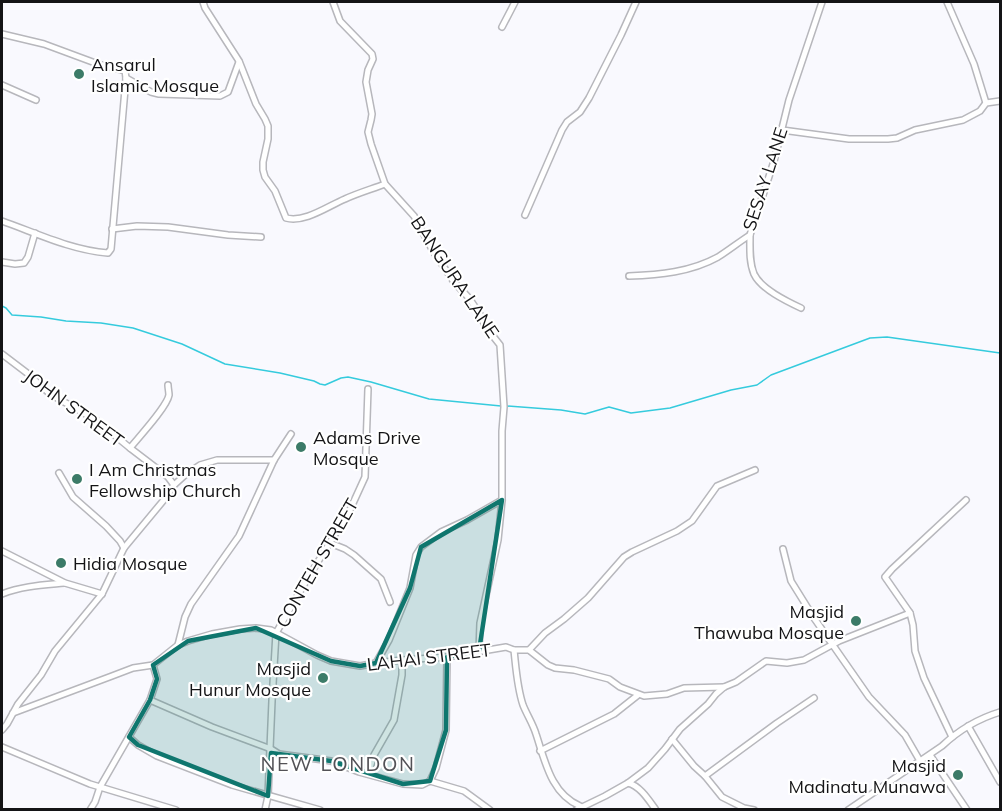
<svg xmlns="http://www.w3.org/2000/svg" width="1002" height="811" viewBox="0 0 1002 811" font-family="Mulish,sans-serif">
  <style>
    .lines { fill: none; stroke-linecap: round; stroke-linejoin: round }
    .stream { stroke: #35cbdd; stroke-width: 1.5 }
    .minor-casing { stroke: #b7b7bc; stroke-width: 8 }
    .minor { stroke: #fff; stroke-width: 5 }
    .marked { fill: #0f766e; fill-opacity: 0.2; stroke: #0f766e; stroke-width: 4.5; stroke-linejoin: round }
    .poi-dot { fill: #3c7b68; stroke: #fff; stroke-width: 2 }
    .labels { text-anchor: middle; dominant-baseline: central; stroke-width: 4.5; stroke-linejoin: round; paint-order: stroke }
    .poi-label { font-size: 18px; fill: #141416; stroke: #fff; text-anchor: start }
    .street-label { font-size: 18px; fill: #141416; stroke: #fff }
    .neighbourhood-label { font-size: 20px; letter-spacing: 1.5px; fill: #535257; stroke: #fff }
  </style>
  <rect width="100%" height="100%" fill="#f9f9fe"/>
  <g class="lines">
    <g class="stream">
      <path d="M2 306 6 308 12 315 41 317 66 321 101 323 133 328 182 344 225 364 280 373 314 381 320 384 325 385 341 378 348 377 371 382 429 399 501 406"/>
      <path d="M507 406 561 410 585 414 609 407 631 413 670 408 731 390 757 385 771 375 870 338 887 337 1000 353"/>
    </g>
    <defs>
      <g id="minor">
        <path d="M203 2 205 8 239 61 256 104 265 119 268 126V139L263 162V170L265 177 275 191 286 218C305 223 328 206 345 199 358 193 372 189 385 184"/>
        <path d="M333 2 340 21 372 54 373 59 368 70 366 82 372 114 371 120 368 132 371 144 385 184 414 216 433 251 454 282 469 298 481 316 485 326 500 345 504 407 502 431V500L498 540 480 623 479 651"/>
        <path d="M947 2 974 64 986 103"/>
        <path d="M502 27 515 2"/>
        <path d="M2 34 44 44 98 64 125 71 126 78 111 249 108 253C71 250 36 233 2 221"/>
        <path d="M126 78 151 92 159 94 220 96 228 92 239 62"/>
        <path d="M2 85 36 100"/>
        <path d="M782 130 849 139H888L897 138 915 130 963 120 980 111 986 103 1000 101"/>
        <path d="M525 215 562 130 567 122 580 112 589 98 621 35 636 2"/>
        <path d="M112 229 137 226 168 227 228 235 261 237"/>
        <path d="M750 235C750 248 749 262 754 274 761 289 786 301 801 308"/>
        <path d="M2 262 15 264 24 263 28 257 35 233"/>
        <path d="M629 276C659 275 691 272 718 257 729 250 739 242 750 235L774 161 789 100 822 2"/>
        <path d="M2 354 27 373 50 394 96 420 130 448 168 477 174 485"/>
        <path d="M130 448C138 438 167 407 169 395 169 392 168 388 168 385"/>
        <path d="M59 473 73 497 106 526 120 541 124 548"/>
        <path d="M330 543 345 549 354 555 381 579 390 602"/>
        <path d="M783 549 791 581 814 618 869 697 905 735 920 761"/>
        <path d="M2 551 65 583 102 594"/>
        <path d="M2 594C22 586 43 585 64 583"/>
        <path d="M178 645 185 617 191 604 239 536 274 460 291 434"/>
        <path d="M514 650H529L548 665 555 668 574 670 609 679 620 687 644 696 667 694 684 688 724 687"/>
        <path d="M529 650 545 633 564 619 588 598 624 557 632 552 677 531 692 521 717 486 755 470"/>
        <path d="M376 663 389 640 410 588 416 555 421 547 441 532 467 520 502 500"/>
        <path d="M150 700 212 727 271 749 279 754 331 761 359 772 403 784 422 785 430 781"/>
        <path d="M13 713 112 676 133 668 153 665 178 645 188 641 212 634 240 629 256 628 271 630 317 655 331 661 360 666 376 663 402 660 447 657 506 647 514 650C516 668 517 687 523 705 527 715 533 724 536 734 545 761 551 794 580 806"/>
        <path d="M968 726 1000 782"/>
        <path d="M2 730 7 724 18 704 41 675 55 651 102 594 124 548 163 501 174 485 185 475 200 465 217 460H274"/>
        <path d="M129 737 138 745 157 756 232 785 320 810"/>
        <path d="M952 737 924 678 915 651 913 625 910 613 885 577 892 569 966 500"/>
        <path d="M672 739 694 766 705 776 777 723 814 698"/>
        <path d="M2 747 90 784 176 810"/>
        <path d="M540 751 614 714 638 695"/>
        <path d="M930 755 967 810"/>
        <path d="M368 774 374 755 394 720 402 675V660"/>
        <path d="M705 776 722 797 744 808 754 810"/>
        <path d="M430 781 436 768 446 730 447 657"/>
        <path d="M430 781 464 791 490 810"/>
        <path d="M628 783C640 786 648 799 656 810"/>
        <path d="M90 810 95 802 100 787 150 700 157 679 153 665"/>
        <path d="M265 810 268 796 272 701 276 633 309 576 349 512 365 477 368 389"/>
        <path d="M576 810 605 796 628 783 648 768 665 749 680 729 708 704 716 694 724 687 736 682 766 661 787 663 804 660 839 641 910 613"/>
        <path d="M848 810 942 746C960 729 977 719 1000 712"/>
      </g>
    </defs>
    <use href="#minor" class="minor-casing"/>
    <use href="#minor" class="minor"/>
  </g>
  <path class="marked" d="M502 500 479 651 447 657 446 730 430 781 403 784 331 761 271 753 268 796 138 745 129 737 150 700 157 679 153 665 188 641 256 628 331 661 360 666 376 663 410 588 421 547Z"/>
  <g class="poi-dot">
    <circle cx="79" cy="74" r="6"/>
    <circle cx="301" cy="447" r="6"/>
    <circle cx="77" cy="479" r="6"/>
    <circle cx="61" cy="563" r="6"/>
    <circle cx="856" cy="621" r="6"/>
    <circle cx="323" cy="678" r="6"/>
    <circle cx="958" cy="775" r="6"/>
  </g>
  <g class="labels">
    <g class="poi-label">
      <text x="91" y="64">Ansarul<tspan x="91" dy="21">Islamic Mosque</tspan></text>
      <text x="313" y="437">Adams Drive<tspan x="313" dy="21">Mosque</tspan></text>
      <text x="89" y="469">I Am Christmas<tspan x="89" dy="21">Fellowship Church</tspan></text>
      <text x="73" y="563">Hidia Mosque</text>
      <text x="844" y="611" text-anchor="end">Masjid<tspan x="844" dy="21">Thawuba Mosque</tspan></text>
      <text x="311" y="668" text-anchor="end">Masjid<tspan x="311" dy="21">Hunur Mosque</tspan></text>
      <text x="946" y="765" text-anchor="end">Masjid<tspan x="946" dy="21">Madinatu Munawa</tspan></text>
    </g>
    <g class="street-label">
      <text transform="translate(765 179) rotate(-72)">SESAY LANE</text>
      <text transform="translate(455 277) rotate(56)">BANGURA LANE</text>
      <text transform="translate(74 408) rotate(36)">JOHN STREET</text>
      <text transform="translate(317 563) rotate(-60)">CONTEH STREET</text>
      <text transform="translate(429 657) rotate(-7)">LAHAI STREET</text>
    </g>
    <g class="neighbourhood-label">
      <text x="338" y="763">NEW LONDON</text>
    </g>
  </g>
  <rect width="1002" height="811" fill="none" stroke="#141416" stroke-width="6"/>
</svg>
